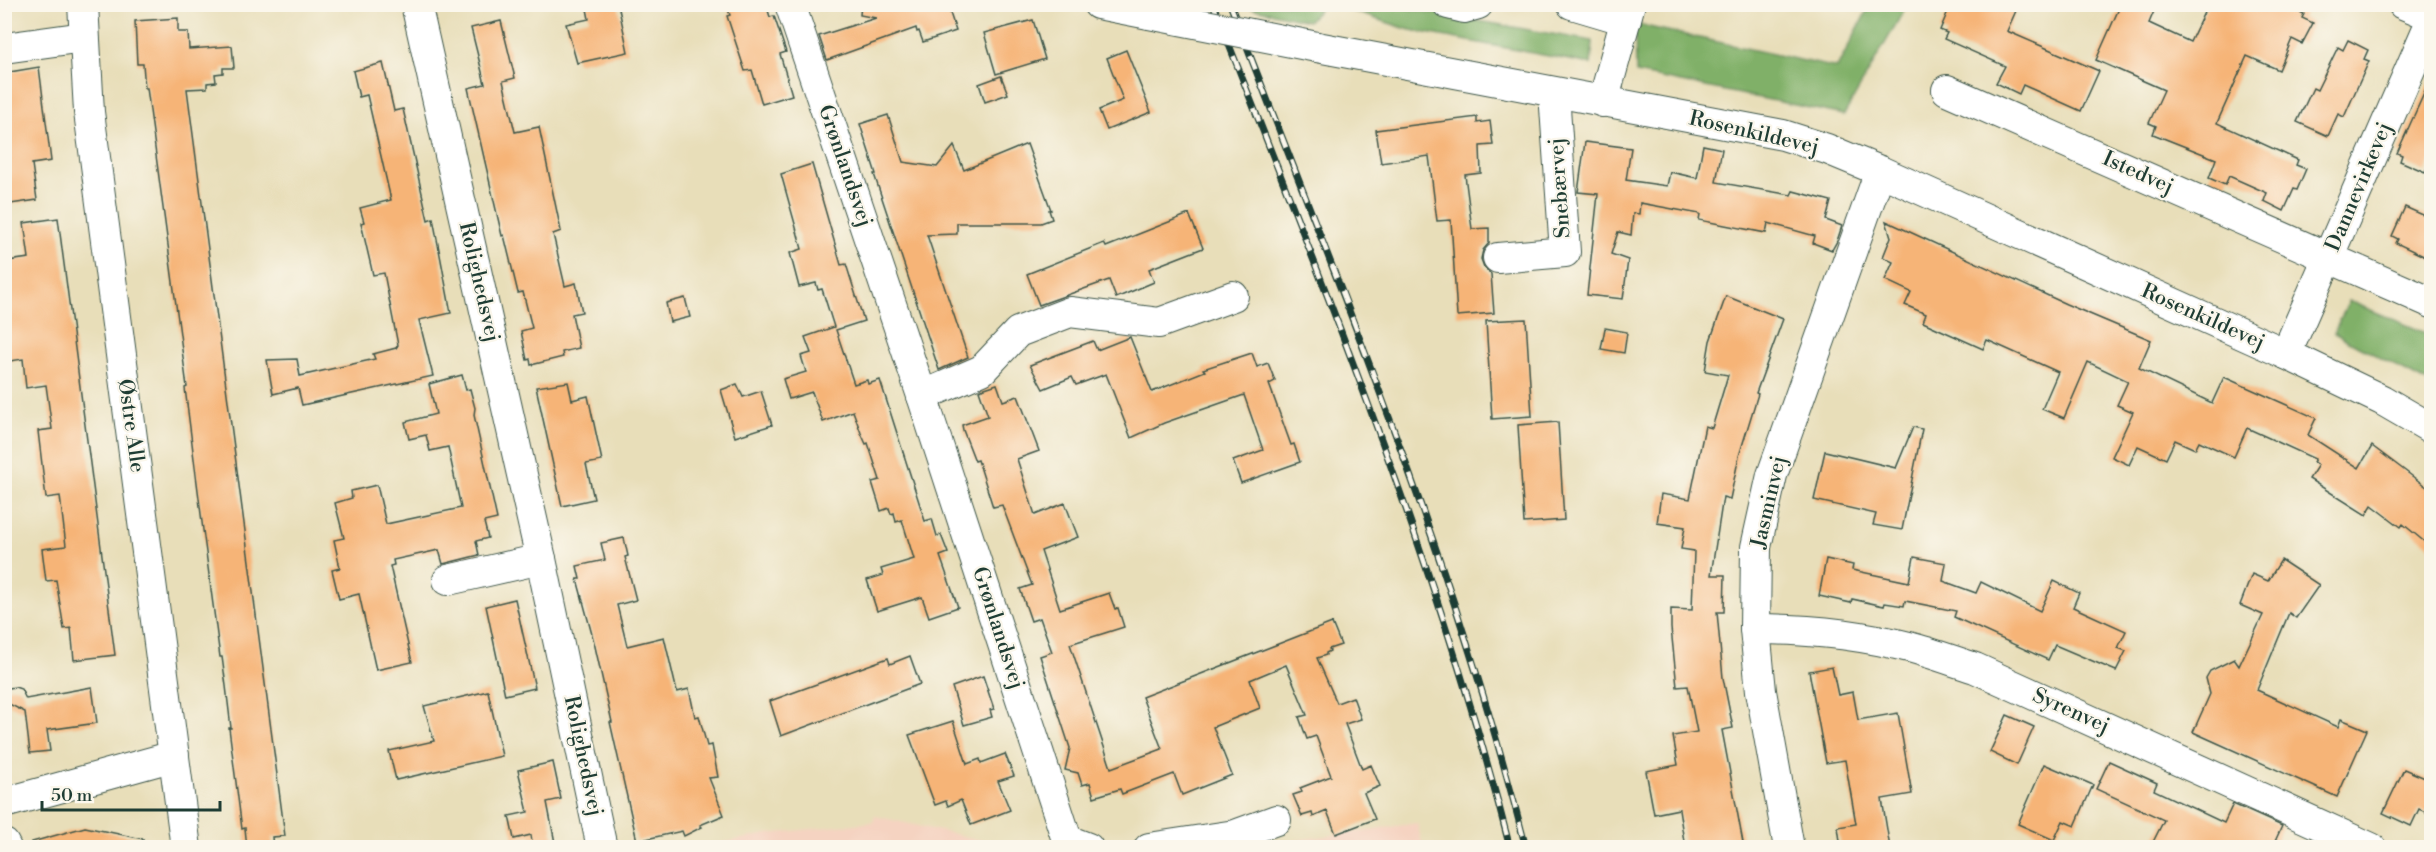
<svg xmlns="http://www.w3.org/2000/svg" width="2436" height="852" viewBox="0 0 2436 852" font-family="'Libre Bodoni',serif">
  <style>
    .built { fill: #f5d3c1 }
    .forest { fill: #80b068; stroke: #50764e; stroke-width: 1.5 }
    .building { fill: #f6b477 }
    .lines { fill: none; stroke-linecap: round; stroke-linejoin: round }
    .minor-casing { stroke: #3d5548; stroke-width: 32 }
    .minor { stroke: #fff; stroke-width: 30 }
    .rail-casing { stroke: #1f3d34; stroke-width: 7 }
    .rail { stroke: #fbf7ec; stroke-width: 4.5; stroke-dasharray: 14; stroke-linecap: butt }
    .minor-bridge-casing { stroke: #3d5548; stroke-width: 32; stroke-linecap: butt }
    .minor-bridge { stroke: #fff; stroke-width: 30 }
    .labels { text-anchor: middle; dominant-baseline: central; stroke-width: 4.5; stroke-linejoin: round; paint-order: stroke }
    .street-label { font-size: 21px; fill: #1f3d34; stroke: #fbf7ec }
  </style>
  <rect width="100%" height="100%" fill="#fbf7ec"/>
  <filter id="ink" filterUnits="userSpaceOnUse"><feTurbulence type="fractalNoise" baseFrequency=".0167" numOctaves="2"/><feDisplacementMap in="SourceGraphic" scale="12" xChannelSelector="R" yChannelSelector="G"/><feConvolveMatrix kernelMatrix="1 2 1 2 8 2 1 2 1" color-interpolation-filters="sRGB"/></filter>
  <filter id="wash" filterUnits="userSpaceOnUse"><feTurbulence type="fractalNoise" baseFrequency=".008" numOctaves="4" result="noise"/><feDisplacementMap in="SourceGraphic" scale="24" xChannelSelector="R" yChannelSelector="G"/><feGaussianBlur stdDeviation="1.35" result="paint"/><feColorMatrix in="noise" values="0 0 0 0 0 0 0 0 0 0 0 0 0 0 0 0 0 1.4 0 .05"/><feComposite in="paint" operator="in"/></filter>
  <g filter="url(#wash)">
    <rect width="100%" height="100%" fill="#e8deb9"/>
    <g class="built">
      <path d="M875 816 1011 847H701L767 834 873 822Z"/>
      <path d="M1417 823 1423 847 1242 848Z"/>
    </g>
    <g class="forest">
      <path d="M1245 5V4L1324 5 1308 21 1246 7Z"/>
      <path d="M1334 5H1388L1593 41 1591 64 1410 30Z"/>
      <path d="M1870 5H1907L1844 115 1636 73 1635 24 1837 68Z"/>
      <path d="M2349 301 2431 335V385L2334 333Z"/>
    </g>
    <g id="blocks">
      <g class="building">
        <path d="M586 4H618L628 52 577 63 566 24 589 19Z"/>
        <path d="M726 4H766L770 17 774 16 786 52 780 54 792 95 762 104 752 70 745 71 727 16 730 15Z"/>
        <path d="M861 4H947L956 31 923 42 919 31 917 32 916 28 827 60 819 36 876 18 860 15Z"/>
        <path d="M1951 4H2019L2007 31 2099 71 2081 111 2023 85 2019 94 1996 83 2005 66 1944 39 1947 33 1940 30Z"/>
        <path d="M2121 4H2157L2149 23 2190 42 2208 4H2284L2304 14 2302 18 2313 23 2302 44 2292 39 2279 70 2247 56 2217 123 2298 160 2296 165 2306 169 2297 190 2294 189 2284 211 2264 201 2267 193 2229 176 2225 185 2209 178 2216 159 2153 134 2156 126 2149 123 2164 90 2096 60Z"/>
        <path d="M178 18V32H188L189 49 232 46 234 68H223V73L215 74 216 82 207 83V88L187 89 285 836 272 837 273 848H247L245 828 242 829 229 728H231L226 686 222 657H220L203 530 185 388 187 387 147 88H145L143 64H137L135 21Z"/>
        <path d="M1033 20 1045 59 996 74 984 33Z"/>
        <path d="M501 21 515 78 503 81 515 132 539 127 561 231 553 234 565 286 576 283 582 312 572 314 579 348 562 352 563 357 531 365 530 359 527 360 521 331 532 328 523 292 518 293 504 235 502 236 468 88 485 84 471 28Z"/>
        <path d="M2348 40 2368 50 2364 59 2369 61 2344 117 2338 114 2328 136 2297 122 2313 88 2317 90 2338 47 2343 50Z"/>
        <path d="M1126 50 1151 112 1107 130 1099 110 1123 100 1107 58Z"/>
        <path d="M383 63 394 111 403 109 428 220 433 218 451 313 419 320 433 376 302 405 298 388 273 394 267 360 297 359 300 376 375 359 373 354 396 348 398 345 384 273 373 275 361 223 364 222 360 208 391 200 367 95 359 97 353 71Z"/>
        <path d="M39 67 51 161 32 164 37 200 4 205V73Z"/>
        <path d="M1001 76 1008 94 985 102 979 84Z"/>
        <path d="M2432 76V158L2425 172 2400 161 2402 155 2397 153Z"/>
        <path d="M888 115 903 162 937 167 954 146 964 170 1027 144 1051 210H1049L1052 219 1041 223H957V234L927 235 968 357 939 370 874 174H876L860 124Z"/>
        <path d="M1477 117V123L1490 121 1493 145 1480 146 1481 173 1465 175 1472 229 1489 228V243L1483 250 1481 259 1484 267 1491 274 1494 313 1457 316 1451 220 1437 221 1429 156 1381 163 1376 130Z"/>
        <path d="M1585 142 1631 148 1626 180 1667 186 1670 172 1697 178 1703 145 1722 149 1716 182 1791 195 1793 191 1831 201 1826 220 1842 226 1837 241 1832 250 1813 243 1815 236 1768 223 1766 233 1699 220 1700 214 1640 203 1639 214 1633 213 1631 235 1618 232 1611 254 1628 260 1623 299 1587 295 1598 194 1578 192Z"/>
        <path d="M812 164 841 265 846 264 864 321 836 330 854 384 867 380 868 384 880 380 925 521 932 519 937 536 941 535 948 553 940 556 958 607 929 617 922 597 877 611 867 580 883 575 881 569 914 559 902 520 896 522 894 513 891 514 889 508 881 511 872 482 880 480 868 443 866 444 861 433 853 411 823 422 812 392 789 399 783 379 806 372 801 356 811 353 805 337 834 327 822 289 818 290 816 283 799 287 790 253 802 249 781 174Z"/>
        <path d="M2405 207 2432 219V260L2396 243 2398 239 2392 236Z"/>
        <path d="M1189 214 1203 248 1149 269 1154 282 1116 298 1109 280 1039 305 1027 274 1104 243 1106 247Z"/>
        <path d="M58 218 115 655 74 660 71 628 64 629 56 580 46 581 42 549 66 546 60 496 46 498 38 431 52 429 46 385 26 388 23 359 10 361 4 323V276L10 275 8 261 29 258 24 223Z"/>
        <path d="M1886 221 2066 304 2151 340 2139 368 2212 403 2224 377 2316 418 2308 435 2359 468 2372 446 2432 491V548L2403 524 2401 527 2372 505 2366 515 2309 479 2318 465 2313 462 2315 459 2247 428 2234 457 2199 441 2195 449 2175 440 2166 459 2138 446 2129 465 2112 457 2133 412 2117 405 2128 381 2088 362 2064 418 2042 409 2058 372 1987 340 1983 349 1923 322 1926 314 1905 305 1911 292 1885 280 1893 262 1883 257 1891 237Z"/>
        <path d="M1726 296 1783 319 1756 393 1758 394 1739 456 1730 499 1723 497 1711 575H1725L1724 612H1717L1723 678 1733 728 1722 730 1744 848H1685L1679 809 1654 814 1646 771 1678 765 1673 736 1697 732 1688 686 1677 687 1671 628V609L1692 610 1694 551 1681 549 1685 527 1657 523 1661 494 1690 499 1705 426 1712 428 1728 375 1705 371 1710 341Z"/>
        <path d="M685 298 690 317 670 322 666 303Z"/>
        <path d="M1526 319 1532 416 1492 419 1486 321Z"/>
        <path d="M1605 328 1627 332 1624 353 1601 349Z"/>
        <path d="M1130 337 1152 392 1205 371 1203 369 1252 353 1257 367 1268 363 1275 381 1269 384 1291 445 1294 444 1300 462 1241 483 1233 461 1263 450 1244 395 1164 423 1131 438 1106 374 1076 385 1072 377 1043 389 1030 365 1093 341 1097 350Z"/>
        <path d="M462 375 466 390 470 389 475 408 474 415 497 519 484 522 488 538 476 541 479 555 443 564 439 550 393 560 394 565 390 566 412 662 376 670 359 594 339 599 332 570 340 568 334 540 344 538 335 503 352 498 351 491 377 485 386 524 461 508 448 447 430 451 426 435 409 439 405 422 436 414 429 384Z"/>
        <path d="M568 382 572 400 588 396 602 461 586 464 594 499 562 506 536 387Z"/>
        <path d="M737 384 743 397 761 391 772 425 735 437 721 390Z"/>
        <path d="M997 384 1003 401 1018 396 1039 451 1017 459 1035 515 1065 503 1078 537 1041 551 1060 609 1109 593 1115 609 1118 608 1124 627 1070 644 1111 768 1162 749 1142 697 1332 623 1341 645 1329 649 1330 651 1326 653V655L1317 658 1337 703 1353 697 1361 719 1345 724 1362 769 1371 765 1380 786 1364 793 1375 819 1336 834 1327 811 1313 817 1312 813 1302 816 1293 795 1302 792 1300 788 1331 776 1316 736 1307 739 1299 717 1307 715 1286 665 1250 680 1260 708 1213 727 1232 775 1182 795 1174 774 1122 794 1120 789 1094 797 1090 783 1082 785 1078 773 1065 770 1070 748 1040 656 1052 652 1040 618 1031 621 1020 589 1032 585 1002 505 993 507 978 460 975 461 963 430 962 425 988 416 979 390Z"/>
        <path d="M1558 422 1564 520 1524 523 1518 425Z"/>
        <path d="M1913 427 1922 429 1902 530 1873 525 1876 514 1814 500 1825 451 1896 468Z"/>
        <path d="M624 538 628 556 625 557 636 600 617 605 627 646 664 637 677 692 689 689 695 717 699 716 707 746 712 745 718 777 709 778 724 815 700 825 702 827 684 836 682 831 637 841 610 722H612L594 642 577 579H580L577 566 605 560 601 543Z"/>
        <path d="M1914 557 1946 563 1943 581 1976 593 1981 582 2040 611 2054 581 2079 593 2073 607 2126 631 2118 648 2126 651 2116 671 2055 645 2048 660 1954 617 1956 611 1905 601 1904 606 1885 603 1884 606 1852 599 1851 603 1819 596 1826 559 1853 565 1852 570 1909 582Z"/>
        <path d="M2281 560 2319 585 2296 618 2289 613 2257 690 2338 727 2341 719 2367 730 2337 797 2193 732 2210 694 2206 678 2210 671 2234 659 2239 666 2263 615 2240 605 2252 574 2268 581Z"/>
        <path d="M515 599 535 688 505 695 486 606Z"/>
        <path d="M910 656 920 684 781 736 770 701 888 658 890 664Z"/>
        <path d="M1832 667 1838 695 1853 692 1858 720 1898 713 1912 794 1882 799 1890 848H1841L1838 827 1856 824 1845 760 1826 763 1809 671Z"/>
        <path d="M983 676 994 709 990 710 992 717 964 725 952 687Z"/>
        <path d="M15 687 21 689 26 699 92 687 97 723 47 730 50 751 30 753 25 712 7 703 4 699 5 692 9 688Z"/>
        <path d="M488 691 502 756 396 780 389 751 434 741 424 706Z"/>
        <path d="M2007 715 2034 727 2017 765 1990 752Z"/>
        <path d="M953 721 967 764 980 759 981 763 1005 754 1014 776 998 781 1010 810 971 825 961 800 948 806 946 801 935 805 909 735Z"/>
        <path d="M2109 761 2157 783 2154 790 2224 823 2233 804 2282 826 2272 848H2150L2164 820 2096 789Z"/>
        <path d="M553 762 561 799 547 802 556 848H533L531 835 514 839 509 816 528 812 518 770Z"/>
        <path d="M2044 764 2093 785 2075 826 2063 821 2054 840 2018 824Z"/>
        <path d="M2404 769 2432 781V815L2419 809 2411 826 2383 813Z"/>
        <path d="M85 827 143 839 142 848H33L32 842Z"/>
      </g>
    </g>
  </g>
  <g filter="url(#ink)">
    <use href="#blocks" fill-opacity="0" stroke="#3d5548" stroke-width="1.5"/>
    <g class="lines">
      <defs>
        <g id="minor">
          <path d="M83 4 89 112 186 848"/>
          <path d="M416 4 541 559 602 848"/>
          <path d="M790 4 922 396 1067 840 1088 848"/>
          <path d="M1098 4 1149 14"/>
          <path d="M1448 4 1464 8 1478 4"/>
          <path d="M1572 4 1626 20"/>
          <path d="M2403 4 2432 16"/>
          <path d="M1317 47 1783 135 1827 149 1880 171 2286 354 2382 400 2432 429"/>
          <path d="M4 48 84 37"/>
          <path d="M1947 90 2432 303"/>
          <path d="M1603 102 1630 4"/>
          <path d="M1498 258 1565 252 1554 93"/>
          <path d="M2286 354 2432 19"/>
          <path d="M922 396 982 370 1018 332 1070 312 1159 323 1233 296"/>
          <path d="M448 580 541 559"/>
          <path d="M1755 629C1807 629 1859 634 1909 647 1932 653 1953 661 1975 668L2371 848"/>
          <path d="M4 803 174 756"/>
          <path d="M4 844 6 848"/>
          <path d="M1149 848 1235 835 1276 820"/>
          <path d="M1789 848 1761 691 1755 629 1756 547 1772 475 1880 171"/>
        </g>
      </defs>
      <use href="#minor" class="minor-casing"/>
      <use href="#minor" class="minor"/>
      <defs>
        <g id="rail">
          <path d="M1213 4C1322 282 1436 558 1510 848"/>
          <path d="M1230 4C1338 282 1452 558 1526 848"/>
        </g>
      </defs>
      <use href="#rail" class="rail-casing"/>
      <use href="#rail" class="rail"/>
      <defs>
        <path id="minor-bridge" d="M1149 14 1317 47"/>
      </defs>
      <use href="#minor-bridge" class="minor-bridge-casing"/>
      <use href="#minor-bridge" class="minor-bridge"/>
    </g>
  </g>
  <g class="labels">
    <g class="street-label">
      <text transform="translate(1754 133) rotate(13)">Rosenkildevej</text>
      <text transform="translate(845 166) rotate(71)">Grønlandsvej</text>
      <text transform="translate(2138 173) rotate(24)">Istedvej</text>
      <text transform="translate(2359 187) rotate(-67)">Dannevirkevej</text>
      <text transform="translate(1560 188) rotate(-94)">Snebærvej</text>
      <text transform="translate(479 282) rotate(77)">Rolighedsvej</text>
      <text transform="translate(2203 317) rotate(24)">Rosenkildevej</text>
      <text transform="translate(131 426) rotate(82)">Østre Alle</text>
      <text transform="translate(1769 502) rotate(-77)">Jasminvej</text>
      <text transform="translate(998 628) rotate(72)">Grønlandsvej</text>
      <text transform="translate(2071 711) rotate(24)">Syrenvej</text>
      <text transform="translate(583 756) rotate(78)">Rolighedsvej</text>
    </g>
  </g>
  <rect width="2436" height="852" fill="none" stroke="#fbf7ec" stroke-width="24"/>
  <path d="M42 801v9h178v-9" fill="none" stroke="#1f3d34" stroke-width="3"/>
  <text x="51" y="801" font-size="18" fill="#1f3d34" stroke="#fbf7ec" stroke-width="4.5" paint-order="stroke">50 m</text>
</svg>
